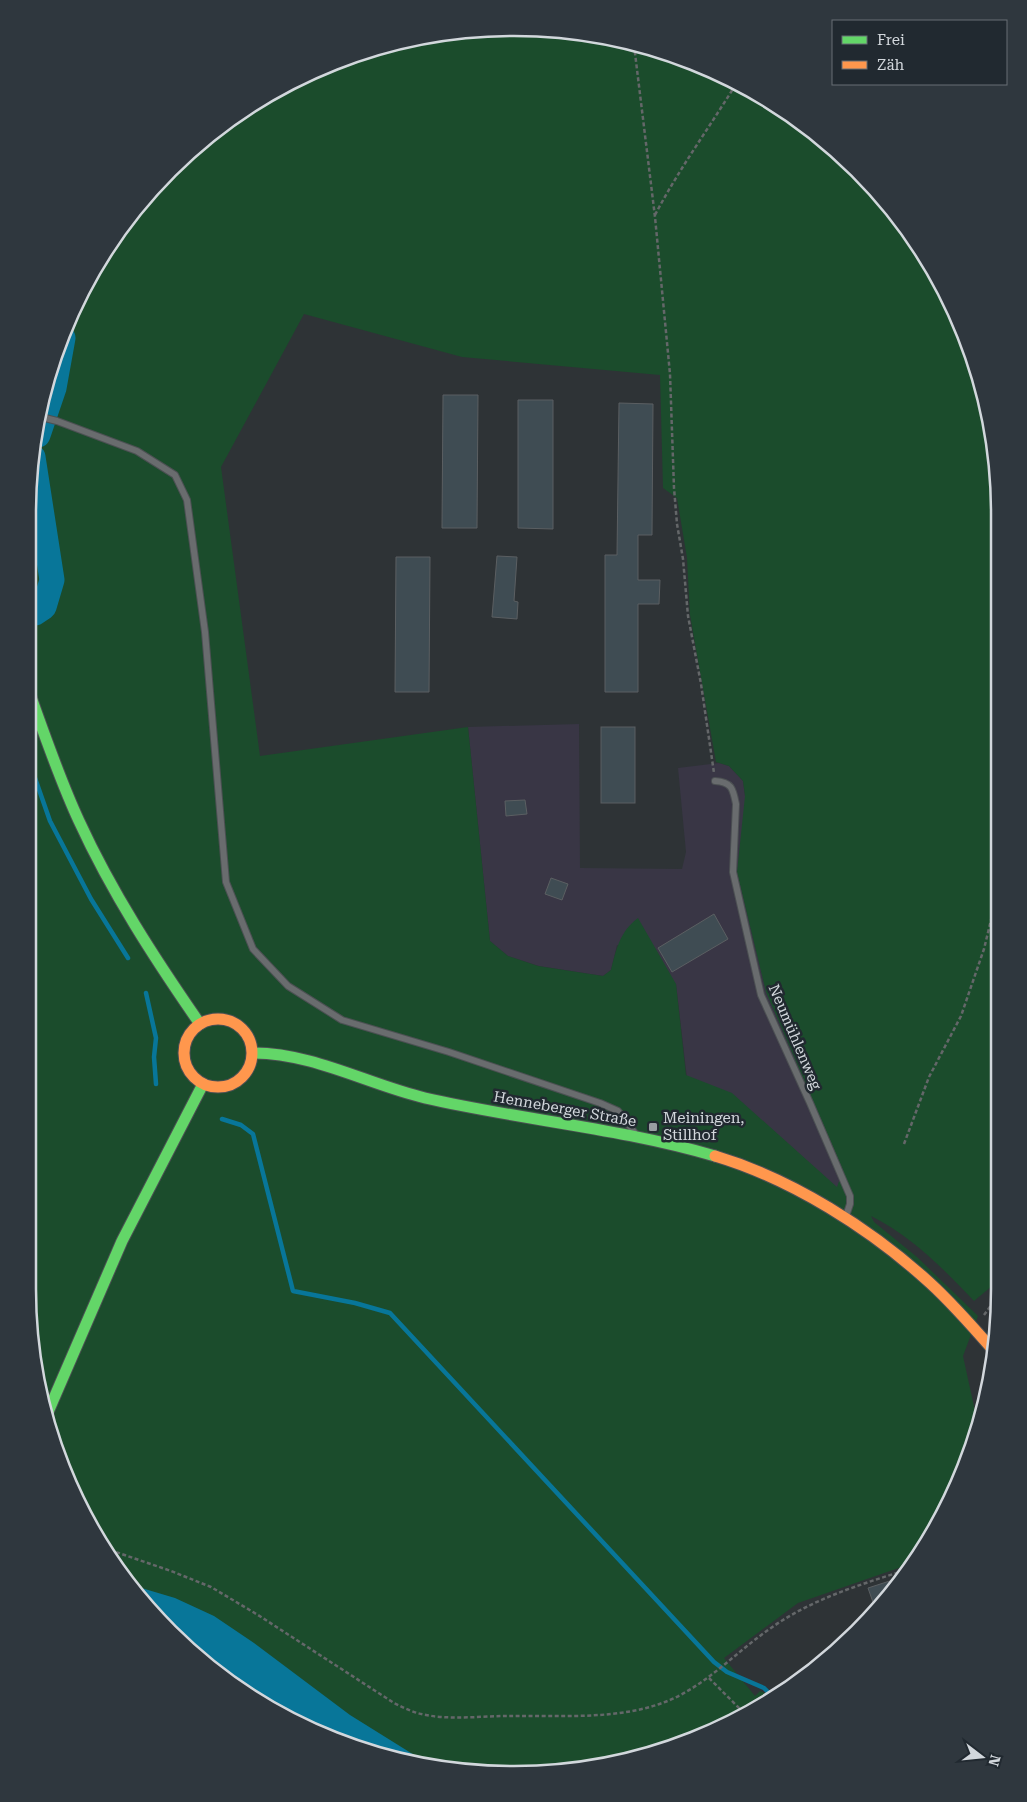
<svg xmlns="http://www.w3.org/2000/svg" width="1027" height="1802" viewBox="0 0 1027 1802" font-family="'Roboto Serif',serif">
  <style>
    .industrial { fill: #393645 }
    .green { fill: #1b4c2c; fill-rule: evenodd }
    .water { fill: #087699 }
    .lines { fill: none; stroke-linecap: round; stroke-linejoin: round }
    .stream { stroke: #087699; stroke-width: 4.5 }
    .river { stroke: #087699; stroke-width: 25 }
    .building { fill: #3f4c53; stroke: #5b5f62 }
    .lane-casing { stroke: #4c5053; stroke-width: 8 }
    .fast-casing { stroke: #4c5053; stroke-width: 13 }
    .slow-casing { stroke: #4c5053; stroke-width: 13 }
    .path { stroke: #646769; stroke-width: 2.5; stroke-dasharray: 4 2.5; stroke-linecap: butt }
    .lane { stroke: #696c6e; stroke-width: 6 }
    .fast { stroke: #63d668; stroke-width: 11 }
    .slow { stroke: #ff974d; stroke-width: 11 }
    .poi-dot { fill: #999ea2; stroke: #212930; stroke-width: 2 }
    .labels { text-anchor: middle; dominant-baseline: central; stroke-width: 5; stroke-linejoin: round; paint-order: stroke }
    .street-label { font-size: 15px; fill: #d2d7dc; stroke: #212930 }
    .poi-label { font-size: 15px; fill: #d2d7dc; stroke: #212930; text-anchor: start }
    .rim { fill: none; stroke: #d2d7dc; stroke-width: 2.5 }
  </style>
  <rect width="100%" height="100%" fill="#2e3336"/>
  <path class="industrial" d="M579 724 580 868 682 869 686 852 678 768 719 763 729 766 743 781 745 796 843 1170 874 1222 687 1078 676 984 617 945 611 970 603 976 539 966 508 956 490 941 468 727Z"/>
  <path class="green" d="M513 28 608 37 699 64 783 109 857 170 934 270 974 358 998 481V1281L974 1301C944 1269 911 1236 871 1216L874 1222 917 1257 978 1316 963 1356 978 1425 974 1445 918 1558 913 1563 798 1603 724 1658 755 1696 760 1691 770 1695 670 1749 514 1774 387 1758 243 1692 128 1584 53 1444 28 1288 29 481 53 357 109 244 170 170 243 110 327 65 418 37ZM304 314 462 357 660 375 663 488 677 498 687 558 690 615 716 762 729 766 743 781 745 796 737 872 766 992 843 1170 837 1187 732 1093 686 1075 676 984 638 918C620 931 616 950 611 970L603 976 538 966 508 956 490 941 468 727 260 756 221 467Z"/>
  <path class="water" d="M128 1584 175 1598 214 1616 254 1643 350 1715 427 1763 387 1758 246 1694Z"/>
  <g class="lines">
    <g class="stream">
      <path d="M28 758 50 821 91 899 128 958"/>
      <path d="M146 993 156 1038 154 1057 156 1084"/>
      <path d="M222 1119 241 1125 253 1134 293 1291 355 1303 390 1313 714 1662 727 1672 764 1688 771 1695"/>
    </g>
    <g class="river">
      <path d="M38 435 54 388 63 338"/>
      <path d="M28 615 35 613 44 607 52 580 33 457"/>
    </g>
  </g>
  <g class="building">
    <path d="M443 395H478L477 528H442Z"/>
    <path d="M518 400H553V529L518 528Z"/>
    <path d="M619 403 653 404 652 535H638V580H660L659 604H638V692H605V555H617Z"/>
    <path d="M497 556 517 557 514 601 518 602 517 619 492 617Z"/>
    <path d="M396 557H430L429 692H395Z"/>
    <rect x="601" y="727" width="34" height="76"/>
    <path d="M525 800 527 814 506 816 505 801Z"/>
    <path d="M551 878 568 884 562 900 545 894Z"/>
    <path d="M714 914 728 939 672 972 658 948Z"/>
    <path d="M899 1578 892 1586 874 1605 868 1588Z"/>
  </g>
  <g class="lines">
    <defs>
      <g id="lane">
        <path d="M41 417 57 421 137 451 175 475 187 500 205 632 226 882 253 949 288 986 342 1020 449 1052 600 1103 618 1111 634 1132"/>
        <path d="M715 781C732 782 733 789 736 804L733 872 761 995 810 1103 850 1196V1204L846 1216"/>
      </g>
      <g id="fast">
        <path d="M28 689C44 733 59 778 79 821 112 893 155 959 200 1024"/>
        <path d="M253 1053C313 1053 367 1084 425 1098 521 1120 620 1128 715 1156"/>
        <path d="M48 1412 122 1241 203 1084"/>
      </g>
      <g id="slow">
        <circle cx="218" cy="1053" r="34"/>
        <path d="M715 1156C792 1179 871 1229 930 1283 953 1304 973 1327 993 1350"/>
      </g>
    </defs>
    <use href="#lane" class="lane-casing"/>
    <use href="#fast" class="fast-casing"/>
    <use href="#slow" class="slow-casing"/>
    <g class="path">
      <path d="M634 45 655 217 670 374 674 488 677 524 683 559 688 616 701 684 714 773"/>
      <path d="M655 215C679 169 709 128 736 84"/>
      <path d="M904 1144 929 1077 961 1016 984 949 998 891"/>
      <path d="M998 1267 997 1271 998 1284"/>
      <path d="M984 1315 998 1296"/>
      <path d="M110 1550 171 1571 211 1587 258 1615 394 1703C404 1708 414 1713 426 1715 452 1720 482 1716 509 1716 561 1715 620 1721 670 1700 709 1683 737 1651 771 1628 812 1599 859 1585 906 1570"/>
      <path d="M709 1678 741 1710"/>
    </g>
    <use href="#lane" class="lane"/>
    <use href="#fast" class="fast"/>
    <use href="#slow" class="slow"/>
  </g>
  <rect class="poi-dot" x="648" y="1122" width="10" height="10" rx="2.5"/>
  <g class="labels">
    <g class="street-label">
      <text transform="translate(795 1037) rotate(67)">Neumühlenweg</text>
      <text transform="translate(565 1109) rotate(10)">Henneberger Straße</text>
    </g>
    <g class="poi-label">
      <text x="663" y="1118">Meiningen,<tspan x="663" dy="17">Stillhof</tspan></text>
    </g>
  </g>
  <path d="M0 0H1027V1802H0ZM513 36H514A477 477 0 0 1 991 513V1289A477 477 0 0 1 514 1766H513A477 477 0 0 1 36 1289V513A477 477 0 0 1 513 36Z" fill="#2f373e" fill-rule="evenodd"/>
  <path class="rim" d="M513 36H514A477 477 0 0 1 991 513V1289A477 477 0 0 1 514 1766H513A477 477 0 0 1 36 1289V513A477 477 0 0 1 513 36Z"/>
  <rect x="832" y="20" width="175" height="65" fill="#212930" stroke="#686f75"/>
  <rect x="842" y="36" width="25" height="8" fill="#63d668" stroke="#686f75"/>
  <text x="877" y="45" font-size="15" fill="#d2d7dc">Frei</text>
  <rect x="842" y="61" width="25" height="8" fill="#ff974d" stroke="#686f75"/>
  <text x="877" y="70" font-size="15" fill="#d2d7dc">Zäh</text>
  <g transform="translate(982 1757) rotate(106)" stroke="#212930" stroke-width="4" paint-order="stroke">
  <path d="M0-4L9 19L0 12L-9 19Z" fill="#d2d7dc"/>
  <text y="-8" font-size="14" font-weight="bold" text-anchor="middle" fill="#d2d7dc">N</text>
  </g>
</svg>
